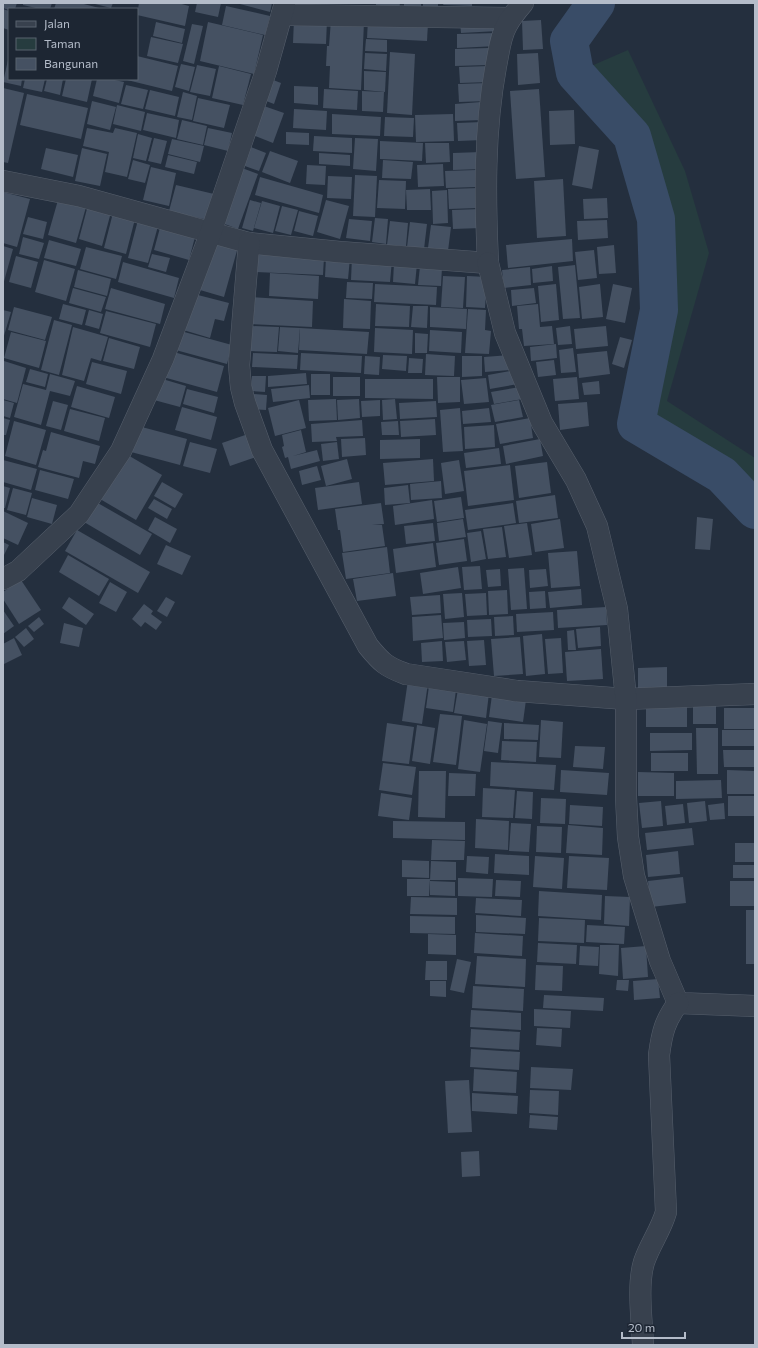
<svg xmlns="http://www.w3.org/2000/svg" width="758" height="1348" viewBox="0 0 758 1348" font-family="Commissioner,sans-serif">
  <style>
    .green { fill: #263c3f }
    .lines { fill: none; stroke-linecap: round; stroke-linejoin: round }
    .river { stroke: #394c67; stroke-width: 38 }
    .building { fill: #455162 }
    .minor-casing { stroke: #565f6c; stroke-width: 22 }
    .minor { stroke: #38414e; stroke-width: 21 }
  </style>
  <rect width="100%" height="100%" fill="#242f3e"/>
  <path class="green" d="M628 50 685 171 709 253 667 401 755 458V510L722 475 636 424 659 310 656 219 632 136 575 73Z"/>
  <g class="lines">
    <path class="river" d="M596 3 569 41 575 73 632 136 656 219 659 310 636 424 722 475 755 510"/>
  </g>
  <g class="building">
    <path d="M3 3H17L15 9 9 10 3 8Z"/>
    <path d="M23 3H52L50 9H40L23 5Z"/>
    <path d="M56 3H80L103 9H54Z"/>
    <path d="M95 3H113L111 8 95 4Z"/>
    <path d="M139 3H178L189 6 185 26 137 15Z"/>
    <path d="M197 3H221L218 17 195 12Z"/>
    <path d="M236 3H272L270 12Z"/>
    <path d="M376 3H400L399 10 376 5Z"/>
    <path d="M404 3H421V8L404 7Z"/>
    <rect x="423" y="3" width="15" height="6"/>
    <path d="M444 3H472V6L443 5Z"/>
    <path d="M226 6 270 16 265 35 222 25Z"/>
    <path d="M3 9 9 11V30L3 28Z"/>
    <path d="M294 19 327 20 326 44 293 43Z"/>
    <path d="M498 19V31L461 33 460 21Z"/>
    <path d="M331 20 364 22 361 90 329 88 330 66H326L327 46H329Z"/>
    <path d="M368 20 428 23 427 41 367 38Z"/>
    <path d="M541 20 543 49 523 50 522 21Z"/>
    <path d="M156 22 185 29 182 43 153 36Z"/>
    <path d="M208 22 263 35 254 74 200 61Z"/>
    <path d="M192 24 203 26 194 64 183 61Z"/>
    <path d="M497 33V46L457 48V34Z"/>
    <path d="M151 37 183 44 178 63 147 56Z"/>
    <path d="M366 39 387 40V52L365 51Z"/>
    <path d="M488 48V65L455 66V49Z"/>
    <path d="M390 52 415 54 412 115 387 113Z"/>
    <path d="M365 53 387 54 386 71 364 69Z"/>
    <path d="M538 53 540 83 518 85 517 54Z"/>
    <path d="M137 56 178 66 172 91 127 80V79H137Z"/>
    <path d="M8 60 9 79H22L21 86 3 82Z"/>
    <path d="M181 64 195 67 189 91 175 87Z"/>
    <path d="M197 65 216 69 210 96 190 92Z"/>
    <path d="M219 66 251 74 243 105 212 98Z"/>
    <path d="M489 66 490 82 460 83 459 67Z"/>
    <path d="M364 71 386 72 385 92 364 90Z"/>
    <path d="M268 78 281 83 274 104 261 99Z"/>
    <path d="M25 79H45L42 92 23 88Z"/>
    <path d="M47 79H63L60 95 44 91Z"/>
    <path d="M66 79H92L87 102 62 96Z"/>
    <path d="M97 79H110L124 82 119 103 93 96Z"/>
    <path d="M487 83 488 101 459 102 458 84Z"/>
    <path d="M126 85 148 90 143 109 121 104Z"/>
    <path d="M294 86 318 87V105L294 103Z"/>
    <path d="M3 88 24 93 8 163 3 162Z"/>
    <path d="M324 89 358 91 357 110 323 108Z"/>
    <path d="M539 89 545 177 516 179 510 91Z"/>
    <path d="M150 90 179 97 175 116 145 109Z"/>
    <path d="M362 91 384 92 383 112 362 111Z"/>
    <path d="M183 92 197 96 192 120 177 117Z"/>
    <path d="M27 94 88 108 81 139 20 125Z"/>
    <path d="M198 98 230 105 224 128 193 121Z"/>
    <path d="M92 101 116 107 110 130 87 124Z"/>
    <path d="M481 102 482 120 455 121V104Z"/>
    <path d="M117 105 145 112 141 131 113 124Z"/>
    <path d="M261 105 284 113 273 143 250 134Z"/>
    <path d="M294 109 327 111 326 130 293 128Z"/>
    <path d="M574 110 575 144 550 145 549 111Z"/>
    <path d="M147 113 179 120 176 138 143 130Z"/>
    <path d="M332 114 381 117 380 136 332 134Z"/>
    <path d="M453 114 454 141 416 142 415 115Z"/>
    <path d="M385 117 414 118 413 137 384 136Z"/>
    <path d="M182 120 207 126 203 145 177 139Z"/>
    <path d="M482 122 483 140 458 141 457 123Z"/>
    <path d="M87 128 113 133 115 128 137 133 127 177 105 172 109 152 83 146Z"/>
    <path d="M208 128 232 133 228 151 204 145Z"/>
    <path d="M286 132 309 133V145L286 144Z"/>
    <path d="M138 134 152 138 146 161 133 158Z"/>
    <path d="M314 136 352 138V153L313 151Z"/>
    <path d="M154 138 167 141 161 164 148 161Z"/>
    <path d="M355 138 378 139 376 171 353 169Z"/>
    <path d="M172 139 204 146 200 162 168 154Z"/>
    <path d="M380 141 423 143 422 161 380 159Z"/>
    <path d="M425 143H449L450 162 426 163Z"/>
    <path d="M248 146 266 153 259 171 242 165Z"/>
    <path d="M579 146 599 150 592 189 572 185Z"/>
    <path d="M46 148 78 155 73 177 41 169Z"/>
    <path d="M82 148 107 154 100 186 75 181Z"/>
    <path d="M270 151 298 161 290 183 262 172Z"/>
    <path d="M481 152 482 169 453 170V153Z"/>
    <path d="M319 153 350 155V166L319 164Z"/>
    <path d="M168 155 197 162 194 174 165 167Z"/>
    <path d="M133 160 150 165 145 183 128 179Z"/>
    <path d="M383 160 413 162 411 179 382 178Z"/>
    <path d="M443 164 444 186 418 187 417 165Z"/>
    <path d="M307 165 326 166 325 185 306 184Z"/>
    <path d="M151 167 176 173 169 206 143 200Z"/>
    <path d="M242 168 258 174 238 229 222 223Z"/>
    <path d="M476 170V187L446 188 445 171Z"/>
    <path d="M355 175 377 176 375 217 353 216Z"/>
    <path d="M328 176 352 177 351 199 327 198Z"/>
    <path d="M260 177 323 195 319 213 255 195Z"/>
    <path d="M563 179 566 236 537 238 534 181Z"/>
    <path d="M379 180 406 181 405 209 377 208Z"/>
    <path d="M176 185 214 194 208 220 169 211Z"/>
    <path d="M478 188V208L449 209 448 189Z"/>
    <path d="M430 189 431 210H407L406 190Z"/>
    <path d="M447 190 448 223 433 224 432 191Z"/>
    <path d="M3 192 30 199 17 247 3 243Z"/>
    <path d="M607 198 608 218 584 219 583 199Z"/>
    <path d="M58 200 86 207 76 243 48 235Z"/>
    <path d="M250 200 261 203 253 231 242 228Z"/>
    <path d="M326 200 349 206 340 239 317 232Z"/>
    <path d="M262 201 280 206 273 233 254 228Z"/>
    <path d="M88 205 111 212 102 246 79 239Z"/>
    <path d="M282 206 298 210 291 235 275 231Z"/>
    <path d="M480 209 481 228 453 229 452 210Z"/>
    <path d="M299 211 318 216 313 236 294 231Z"/>
    <path d="M113 213 135 219 126 254 104 248Z"/>
    <path d="M28 217 47 222 43 239 23 234Z"/>
    <path d="M375 218 388 219 386 244 372 242Z"/>
    <path d="M349 219 372 221 370 241 346 238Z"/>
    <path d="M138 220 158 226 148 263 128 258Z"/>
    <path d="M607 220 608 238 578 240 577 221Z"/>
    <path d="M390 221 408 223 406 246 387 245Z"/>
    <path d="M410 222 427 224 424 249 407 247Z"/>
    <path d="M161 224 196 233 189 260 154 250Z"/>
    <path d="M431 225 451 227 448 251 428 248Z"/>
    <path d="M23 237 44 243 39 259 19 254Z"/>
    <path d="M572 239 573 261 508 268 506 245Z"/>
    <path d="M49 240 81 249 76 266 44 258Z"/>
    <path d="M213 240 238 247 224 297 200 290Z"/>
    <path d="M614 245 616 273 599 274 597 247Z"/>
    <path d="M3 246 13 249 3 285Z"/>
    <path d="M86 247 122 256 116 279 80 269Z"/>
    <path d="M594 250 597 278 578 280 575 252Z"/>
    <path d="M257 253 324 257 323 275 256 272Z"/>
    <path d="M152 254 170 258 166 272 148 267Z"/>
    <path d="M16 256 38 262 31 288 9 282Z"/>
    <path d="M326 257 350 258 348 279 325 277Z"/>
    <path d="M352 257 392 260 390 282 351 280Z"/>
    <path d="M44 260 75 269 66 301 35 292Z"/>
    <path d="M123 262 179 278 174 298 118 282Z"/>
    <path d="M394 263 417 264 415 284 393 282Z"/>
    <path d="M575 265 580 318 563 319 558 267Z"/>
    <path d="M420 266 442 267 441 286 418 285Z"/>
    <path d="M552 266 553 281 533 283 532 269Z"/>
    <path d="M530 267 531 285 504 288 502 270Z"/>
    <path d="M78 270 111 279 107 296 74 287Z"/>
    <path d="M270 273 319 276 318 299 269 296Z"/>
    <path d="M443 276 465 277 463 308 441 307Z"/>
    <path d="M467 276 487 277 485 308 466 307Z"/>
    <path d="M347 282 373 283 372 299 346 298Z"/>
    <path d="M375 284 437 287 436 305 374 302Z"/>
    <path d="M556 284 559 320 541 322 538 286Z"/>
    <path d="M600 284 603 317 582 319 579 287Z"/>
    <path d="M613 284 632 288 625 323 606 319Z"/>
    <path d="M73 288 106 297 101 312 69 303Z"/>
    <path d="M111 288 165 304 160 324 105 309Z"/>
    <path d="M534 288 536 303 512 306 511 290Z"/>
    <path d="M194 294 229 303 224 321 215 319 210 338 180 329Z"/>
    <path d="M251 297 313 301 312 327 250 324Z"/>
    <path d="M344 299 371 301 370 329 343 328Z"/>
    <path d="M63 304 86 310 82 325 59 319Z"/>
    <path d="M376 304 410 306 409 327 375 326Z"/>
    <path d="M538 304 540 327 552 326 554 344 524 346 522 329H519L517 306Z"/>
    <path d="M413 306H428L427 328 411 327Z"/>
    <path d="M14 307 52 317 45 340 8 330Z"/>
    <path d="M430 307 467 309 466 329 430 327Z"/>
    <path d="M468 309 486 310 485 330 491 331 489 354 465 353Z"/>
    <path d="M3 310 11 312 3 339Z"/>
    <path d="M89 310 103 314 99 329 85 325Z"/>
    <path d="M106 311 156 324 150 347 100 333Z"/>
    <path d="M54 320 72 325 59 375 41 370Z"/>
    <path d="M251 326 279 327 277 352 250 351Z"/>
    <path d="M570 326 572 344 558 345 556 328Z"/>
    <path d="M606 326 608 346 576 349 574 329Z"/>
    <path d="M73 327 108 337 101 361 71 352 91 358 84 381 62 375Z"/>
    <path d="M280 327 300 328 298 353 278 351Z"/>
    <path d="M300 328 369 332 367 354 299 350Z"/>
    <path d="M375 328 413 330 412 354 374 352Z"/>
    <path d="M177 330 232 345 227 364 172 349Z"/>
    <path d="M430 330 462 332 461 353 429 351Z"/>
    <path d="M11 332 46 341 39 368 4 358Z"/>
    <path d="M415 333 428 334 427 353H415Z"/>
    <path d="M620 337 632 340 624 368 612 364Z"/>
    <path d="M109 338 140 347 134 369 103 361Z"/>
    <path d="M556 344 557 358 531 361 530 347Z"/>
    <path d="M573 348 576 372 561 373 559 350Z"/>
    <path d="M170 351 224 366 217 392 163 377Z"/>
    <path d="M607 351 610 374 579 378 577 354Z"/>
    <path d="M253 353 298 355 297 369 252 367Z"/>
    <path d="M301 353 362 356 361 373 300 370Z"/>
    <path d="M426 354 455 356 454 376 425 375Z"/>
    <path d="M383 355 407 356 406 371 382 369Z"/>
    <path d="M510 355 511 370 485 372 484 357Z"/>
    <path d="M365 356 380 357 379 375 364 374Z"/>
    <path d="M462 356H482V376L462 377Z"/>
    <path d="M409 358 423 359 422 373H408Z"/>
    <path d="M554 360 556 375 538 377 536 362Z"/>
    <path d="M4 361 26 368 17 403 3 399Z"/>
    <path d="M92 362 127 371 121 394 86 384Z"/>
    <path d="M30 369 48 374 45 387 26 382Z"/>
    <path d="M515 370 518 384 490 389 488 375Z"/>
    <path d="M306 373 307 384 268 387V376Z"/>
    <path d="M50 374 75 381 70 396 50 391 41 425 14 417 23 384 46 390Z"/>
    <rect x="311" y="374" width="19" height="21"/>
    <path d="M252 376H266L265 392 251 391Z"/>
    <rect x="333" y="377" width="27" height="19"/>
    <path d="M437 377H460V402L438 403Z"/>
    <path d="M577 377 579 399 555 401 553 379Z"/>
    <path d="M159 378 186 386 180 407 154 400Z"/>
    <path d="M486 378 489 402 464 404 461 380Z"/>
    <path d="M365 379H433V399L365 398Z"/>
    <path d="M599 381 600 394 584 395 582 383Z"/>
    <path d="M309 385 310 398 273 402 271 389Z"/>
    <path d="M77 386 115 397 109 418 71 407Z"/>
    <path d="M520 387 523 399 494 404 491 392Z"/>
    <path d="M187 389 218 397 214 413 183 404Z"/>
    <path d="M253 394 267 395 266 410 252 409Z"/>
    <path d="M336 399 337 420 309 421 308 400Z"/>
    <path d="M359 399 360 418 338 420 337 400Z"/>
    <path d="M395 399 397 419 383 420 382 400Z"/>
    <path d="M3 400 14 403 10 418 3 416Z"/>
    <path d="M299 400 306 428 275 436 268 408Z"/>
    <path d="M380 400V416L362 417 361 401Z"/>
    <path d="M519 400 523 417 495 422 491 405Z"/>
    <path d="M53 401 68 405 61 430 46 426Z"/>
    <path d="M436 401 437 417 400 419 399 403Z"/>
    <path d="M587 402 589 426 560 430 558 404Z"/>
    <path d="M182 407 217 417 211 440 175 430Z"/>
    <path d="M460 408 463 451 443 452 440 410Z"/>
    <path d="M489 408 491 422 463 424 462 411Z"/>
    <path d="M70 409 105 418 99 441 64 431Z"/>
    <path d="M3 418 10 420 6 435H3Z"/>
    <path d="M530 418 533 438 500 444 496 424Z"/>
    <path d="M435 419 436 435 401 437 400 421Z"/>
    <path d="M362 420 363 436 336 437 337 441 312 442 311 424Z"/>
    <path d="M14 421 46 430 36 465 5 456Z"/>
    <path d="M398 421 399 435H382L381 422Z"/>
    <path d="M494 425 495 447 465 449 464 427Z"/>
    <path d="M138 426 187 439 180 465 131 452Z"/>
    <path d="M301 430 306 452 293 456 317 450 320 461 291 469 288 457 285 458 282 447 284 446 282 435Z"/>
    <path d="M51 432 100 446 95 464 83 461 79 478 38 467 43 450 46 451Z"/>
    <path d="M251 433 259 456 230 466 222 443Z"/>
    <path d="M365 438 366 455 342 457 341 439Z"/>
    <path d="M420 439V458L380 459V440Z"/>
    <path d="M540 439 543 456 506 464 503 446Z"/>
    <path d="M190 442 217 449 210 473 183 466Z"/>
    <path d="M337 442 339 459 323 461 321 444Z"/>
    <path d="M499 448 501 464 466 468 464 453Z"/>
    <path d="M126 454 162 475 136 520 100 499Z"/>
    <path d="M347 459 352 479 326 486 321 466Z"/>
    <path d="M433 459 434 481 385 485 383 463Z"/>
    <path d="M3 460 37 469 31 490 3 482Z"/>
    <path d="M459 460 464 491 445 494 441 463Z"/>
    <path d="M547 462 551 493 519 498 515 466Z"/>
    <path d="M510 465 514 500 468 506 464 471Z"/>
    <path d="M317 466 321 480 302 485 299 471Z"/>
    <path d="M40 470 74 479 68 499 35 490Z"/>
    <path d="M441 481 442 498 411 500 410 484Z"/>
    <path d="M162 482 183 494 175 508 154 496Z"/>
    <path d="M359 482 362 504 318 510 315 488Z"/>
    <path d="M408 485 410 503 385 505 384 488Z"/>
    <path d="M3 486 10 488 5 508H3Z"/>
    <path d="M13 488 32 493 26 515 7 510Z"/>
    <path d="M555 495 558 518 519 523 516 501Z"/>
    <path d="M461 497 464 518 437 522 434 501Z"/>
    <path d="M32 498 57 505 52 524 27 517Z"/>
    <path d="M154 499 172 509 167 519 148 508Z"/>
    <path d="M432 500 434 519 395 525 393 506Z"/>
    <path d="M96 502 152 534 140 555 84 522Z"/>
    <path d="M381 503 384 524 372 525H382L385 546 343 552 340 530H338L335 509Z"/>
    <path d="M513 503 516 523 468 530 465 510Z"/>
    <path d="M3 511 28 523 18 545 3 538Z"/>
    <path d="M155 517 177 529 170 543 148 530Z"/>
    <path d="M697 517 713 519 710 550 695 549Z"/>
    <path d="M463 519 466 537 439 541 437 523Z"/>
    <path d="M560 519 564 548 535 552 531 524Z"/>
    <path d="M433 523 435 541 406 544 404 526Z"/>
    <path d="M527 523 532 555 509 558 504 526Z"/>
    <path d="M502 527 506 557 488 559 483 529Z"/>
    <path d="M77 530 150 572 138 593 65 551Z"/>
    <path d="M481 531 486 559 471 562 467 533Z"/>
    <path d="M464 539 467 561 439 565 436 543Z"/>
    <path d="M3 542 9 545 3 557Z"/>
    <path d="M433 543 436 567 396 573 393 549Z"/>
    <path d="M166 545 191 556 182 575 157 564Z"/>
    <path d="M387 547 390 573 346 579 342 553Z"/>
    <path d="M577 551 580 586 551 588 548 553Z"/>
    <path d="M68 555 109 579 99 596 59 572Z"/>
    <path d="M480 566 482 589 464 590 462 567Z"/>
    <path d="M458 567 461 588 423 594 420 573Z"/>
    <path d="M524 568 527 609 511 610 508 569Z"/>
    <path d="M500 569 501 586 488 587 486 570Z"/>
    <path d="M546 569 548 586 530 588 529 570Z"/>
    <path d="M393 573 396 596 357 601 353 579Z"/>
    <path d="M21 580 41 610 19 624 3 599V592Z"/>
    <path d="M110 582 127 592 116 612 99 603Z"/>
    <path d="M581 589 582 605 550 608 548 592Z"/>
    <path d="M507 590 508 614 489 615 488 591Z"/>
    <path d="M545 591 546 608 530 609 529 592Z"/>
    <path d="M462 593 464 617 445 619 443 594Z"/>
    <path d="M486 593 487 615 467 616 465 594Z"/>
    <path d="M440 595 441 613 412 615 410 597Z"/>
    <path d="M69 597 94 614 86 625 62 608Z"/>
    <path d="M166 597 175 602 167 617 157 611Z"/>
    <path d="M144 604 153 611 151 614 162 622 156 630 145 622 141 627 132 619Z"/>
    <path d="M606 607 607 625 558 628 557 610Z"/>
    <path d="M3 610 14 626 3 634Z"/>
    <path d="M553 612 554 630 517 632 516 614Z"/>
    <path d="M441 615 443 638 413 641 412 617Z"/>
    <path d="M513 616 514 635 495 636 494 617Z"/>
    <path d="M39 617 44 624 34 632 28 626Z"/>
    <path d="M491 619 492 636 468 637 467 620Z"/>
    <path d="M464 622 465 638 444 640 443 623Z"/>
    <path d="M64 623 83 628 79 647 60 643Z"/>
    <path d="M600 627 601 646 578 648 576 629Z"/>
    <path d="M26 628 34 639 24 647 15 637Z"/>
    <path d="M574 630 576 650H568L567 631Z"/>
    <path d="M542 634 545 674 526 676 523 636Z"/>
    <path d="M520 637 523 674 494 676 491 639Z"/>
    <path d="M14 638 22 655 4 664 3 644Z"/>
    <path d="M561 638 563 673 548 674 545 639Z"/>
    <path d="M484 640 486 665 469 666 467 641Z"/>
    <path d="M442 641 443 661 422 662 421 643Z"/>
    <path d="M464 641 466 660 447 662 445 642Z"/>
    <path d="M601 649 603 679 567 681 565 652Z"/>
    <path d="M667 667V690L638 691V668Z"/>
    <path d="M408 680 428 683 422 724 402 721Z"/>
    <path d="M429 686 456 690 453 712 426 708Z"/>
    <path d="M458 689 489 693 486 718 454 713Z"/>
    <path d="M492 695 526 700 523 722 489 717Z"/>
    <path d="M693 705 716 706V724H693Z"/>
    <rect x="646" y="706" width="41" height="21"/>
    <rect x="724" y="708" width="31" height="21"/>
    <path d="M440 714 462 716 456 765 433 762Z"/>
    <path d="M464 720 487 724 480 772 458 769Z"/>
    <path d="M541 720 563 722 561 758 539 757Z"/>
    <path d="M488 721 502 723 498 753 484 751Z"/>
    <path d="M387 723 414 727 409 764 382 761Z"/>
    <path d="M504 723 539 725 538 740 504 739Z"/>
    <path d="M417 725 435 728 430 764 412 761Z"/>
    <path d="M696 728H718V774H697Z"/>
    <rect x="722" y="730" width="33" height="16"/>
    <path d="M650 733H692V750L650 751Z"/>
    <path d="M502 741 537 742 536 762 501 760Z"/>
    <path d="M575 746 605 747 603 769 573 767Z"/>
    <path d="M723 750H755V767H724Z"/>
    <rect x="651" y="753" width="37" height="18"/>
    <path d="M491 762 556 765 554 790 490 786Z"/>
    <path d="M383 763 416 767 412 795 379 790Z"/>
    <path d="M561 770 609 773 607 795 560 792Z"/>
    <path d="M727 770 755 771V794H727Z"/>
    <path d="M419 771H446L445 818 418 817Z"/>
    <path d="M638 772 674 773V796H638Z"/>
    <path d="M449 773 476 774 475 796H448Z"/>
    <path d="M721 780 722 798 676 799V781Z"/>
    <path d="M483 788 515 790 513 818 482 817Z"/>
    <path d="M517 791 533 792 532 819 515 818Z"/>
    <path d="M381 793 412 798 409 820 378 816Z"/>
    <rect x="728" y="796" width="26" height="20"/>
    <path d="M541 798 566 799 565 824 540 823Z"/>
    <path d="M661 801 663 826 642 828 639 803Z"/>
    <path d="M705 801 707 821 689 823 687 803Z"/>
    <path d="M724 803 725 819 710 820 708 805Z"/>
    <path d="M683 804 685 823 667 825 665 806Z"/>
    <path d="M570 805 603 807 602 826 569 824Z"/>
    <path d="M476 819 509 821 508 850 475 848Z"/>
    <path d="M393 821 465 822V840L393 838Z"/>
    <path d="M511 823 531 824 529 852 509 851Z"/>
    <path d="M568 825 603 828 602 855 566 853Z"/>
    <path d="M537 826 562 827 561 853 536 852Z"/>
    <path d="M692 828 694 845 647 850 645 833Z"/>
    <path d="M432 840 465 841 464 860H431Z"/>
    <rect x="735" y="843" width="20" height="19"/>
    <path d="M678 851 680 874 648 877 646 855Z"/>
    <path d="M495 854 529 856V875L494 873Z"/>
    <path d="M467 856 489 857 488 874 466 872Z"/>
    <path d="M535 856 564 858 562 889 533 887Z"/>
    <path d="M569 856 609 858 607 890 567 888Z"/>
    <path d="M402 860 429 861V878L402 877Z"/>
    <path d="M431 861 456 862V880H430Z"/>
    <rect x="733" y="865" width="22" height="13"/>
    <path d="M683 877 686 903 651 907 648 881Z"/>
    <path d="M458 878 493 879 492 897 458 896Z"/>
    <path d="M407 879H430L429 896H407Z"/>
    <path d="M496 880 521 881 520 897 495 896Z"/>
    <path d="M430 881 455 882V896L430 895Z"/>
    <rect x="730" y="881" width="25" height="25"/>
    <path d="M539 891 602 895 601 920 538 916Z"/>
    <path d="M605 896 630 897 629 926 604 924Z"/>
    <path d="M411 897 457 898V915L410 914Z"/>
    <path d="M476 898 522 900 521 916 475 913Z"/>
    <rect x="746" y="910" width="9" height="54"/>
    <path d="M476 915 526 918 525 934 476 932Z"/>
    <path d="M410 916 455 917V934L410 933Z"/>
    <path d="M539 918 585 920 584 943 538 941Z"/>
    <path d="M587 925 625 927 624 944 586 942Z"/>
    <path d="M475 933 523 936 522 956 474 953Z"/>
    <path d="M428 934 456 935V955L428 954Z"/>
    <path d="M538 943 577 945 576 964 537 962Z"/>
    <path d="M600 945H619L618 976 599 974Z"/>
    <path d="M580 946 599 947 598 966 579 965Z"/>
    <path d="M646 946 648 977 623 979 621 948Z"/>
    <path d="M477 956 526 959 525 987 475 984Z"/>
    <path d="M457 959 471 962 464 993 450 990Z"/>
    <path d="M426 961H447V980H425Z"/>
    <path d="M536 965 563 966 562 991 535 990Z"/>
    <path d="M658 979 660 998 634 1000 633 981Z"/>
    <path d="M617 980H629L628 991 616 990Z"/>
    <path d="M430 981H446V997L430 996Z"/>
    <path d="M473 986 524 989 523 1011 472 1008Z"/>
    <path d="M544 995 604 998 603 1011 543 1008Z"/>
    <path d="M534 1009 571 1011 570 1028 534 1026Z"/>
    <path d="M471 1010 521 1013V1030L470 1027Z"/>
    <path d="M537 1028 562 1029 561 1047 536 1045Z"/>
    <path d="M471 1029 520 1032 519 1050 470 1047Z"/>
    <path d="M471 1049 520 1052 519 1070 470 1067Z"/>
    <path d="M531 1067 573 1069 571 1090 530 1088Z"/>
    <path d="M474 1069 517 1072 516 1093 473 1091Z"/>
    <path d="M469 1080 472 1132 448 1133 445 1081Z"/>
    <path d="M530 1090 559 1091 558 1115 529 1113Z"/>
    <path d="M472 1093 518 1096 517 1114 472 1111Z"/>
    <path d="M530 1115 558 1117 557 1130 529 1128Z"/>
    <path d="M479 1151 480 1176 462 1177 461 1152Z"/>
  </g>
  <g class="lines">
    <defs>
      <g id="minor">
        <path d="M282 14 292 15 510 18"/>
        <path d="M3 181 79 196 249 243 340 252 488 263C485 197 484 131 496 66 499 52 500 37 507 25 511 17 517 10 523 3"/>
        <path d="M249 243 239 365 241 387 245 403 262 450 368 646C381 662 386 667 406 674L517 691 626 699 755 694"/>
        <path d="M488 263 505 333 542 423 576 480 597 526 617 609 626 699V797L628 837 634 876 660 961 678 1003 755 1006"/>
        <path d="M3 579 18 571 79 514 121 451 163 359 211 232 266 71 285 3"/>
        <path d="M643 1345C642 1321 637 1285 644 1262 650 1244 661 1230 666 1212L659 1055C662 1032 665 1021 678 1003"/>
      </g>
    </defs>
    <use href="#minor" class="minor-casing"/>
    <use href="#minor" class="minor"/>
  </g>
  <rect width="758" height="1348" fill="none" stroke="#b4bcc9" stroke-width="8"/>
  <rect x="8" y="8" width="130" height="72" fill="#1d2633" stroke="#59626f"/>
  <rect x="16" y="21" width="20" height="6" fill="#38414e" stroke="#59626f"/>
  <text x="44" y="28" font-size="12" fill="#b4bcc9">Jalan</text>
  <rect x="16" y="38" width="20" height="12" fill="#263c3f" stroke="#59626f"/>
  <text x="44" y="48" font-size="12" fill="#b4bcc9">Taman</text>
  <rect x="16" y="58" width="20" height="12" fill="#455162" stroke="#59626f"/>
  <text x="44" y="68" font-size="12" fill="#b4bcc9">Bangunan</text>
  <path d="M622 1332v6h63v-6" fill="none" stroke="#b4bcc9" stroke-width="2"/>
  <text x="628" y="1332" font-size="12" fill="#b4bcc9" stroke="#1d2633" stroke-width="3" paint-order="stroke">20 m</text>
</svg>
